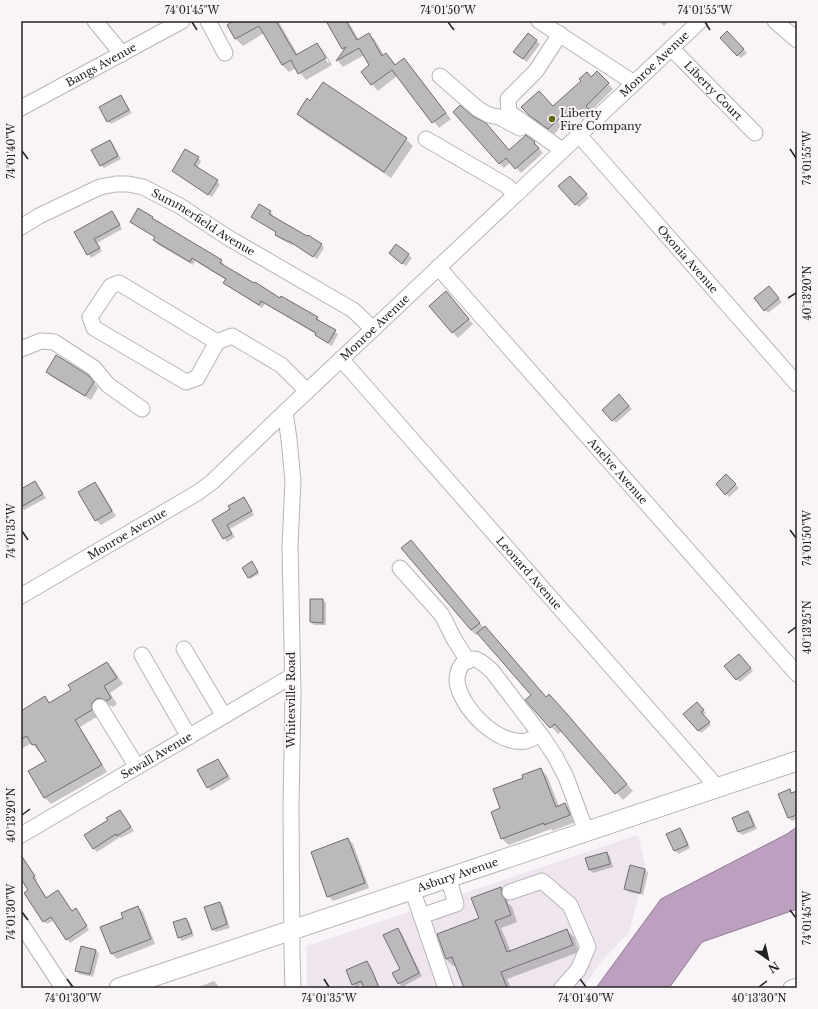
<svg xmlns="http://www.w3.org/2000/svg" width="818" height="1009" viewBox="0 0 818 1009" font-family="'Libre Baskerville',serif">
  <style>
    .built { fill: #eee5ef }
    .water { fill: #bd9fbf; stroke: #8f7a90 }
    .shadow { fill: #0003; fill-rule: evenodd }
    .building { fill: #bcb9bd; stroke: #706d71 }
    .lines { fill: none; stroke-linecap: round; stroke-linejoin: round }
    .minor-casing { stroke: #b8b4b8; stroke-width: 17 }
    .major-casing { stroke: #b8b4b8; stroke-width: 21 }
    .minor { stroke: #fff; stroke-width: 15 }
    .major { stroke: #fff; stroke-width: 19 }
    .ticks { fill: none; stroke: #232223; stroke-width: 1.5 }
    .poi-dot { fill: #63690b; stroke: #f8f4f8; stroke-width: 1.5 }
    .labels { text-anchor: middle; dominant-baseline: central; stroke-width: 4; stroke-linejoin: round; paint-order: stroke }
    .street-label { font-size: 11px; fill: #232223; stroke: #f8f4f8 }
    .poi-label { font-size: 11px; fill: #232223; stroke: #f8f4f8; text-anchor: start }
    .neatline { fill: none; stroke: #232223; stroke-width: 1.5 }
    .ticks-label { font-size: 10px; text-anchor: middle; fill: #232223 }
  </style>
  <rect width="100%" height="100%" fill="#f8f4f8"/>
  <path class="built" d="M638 835 646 868 629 932 600 963 583 988H307V946Z"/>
  <path class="water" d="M797 827V909L702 942 669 988H596L661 899 787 834Z"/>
  <g class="shadow">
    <path d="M235 21H277L280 24 298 55 317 44 324 51 332 65 306 80 296 68 289 72 282 65 264 33 243 46 236 39 228 25ZM321 51H323L329 62 328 63Z"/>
    <path d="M327 21H348L359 40 369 34 375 40 384 55 386 54 396 65 404 59 451 119 439 128 397 76 378 91 362 72 370 66 364 55 343 67 338 61 345 50Z"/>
    <path d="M659 21H669L664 26Z"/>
    <path d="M727 32 747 53 741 58 721 38Z"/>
    <path d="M528 34 540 44 527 62 518 55Z"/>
    <path d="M602 77 613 89 591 111 594 115 587 121 578 111 554 134 536 121 523 107H553Z"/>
    <path d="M121 96 132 113 111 124 108 121Z"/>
    <path d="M311 102 406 139 413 146 391 178 305 121 298 114Z"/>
    <path d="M526 137 535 143 543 153 521 173 511 162 504 168 499 163 510 151Z"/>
    <path d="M110 141 113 144 121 159 104 168 101 165Z"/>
    <path d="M198 158 201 161 197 168 220 184 212 197 173 171Z"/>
    <path d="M574 180 589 198 579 207 575 204Z"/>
    <path d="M259 206 270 212 273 215 272 217 321 244 324 248 317 259 293 244 292 245 279 238 276 234 277 232Z"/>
    <path d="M139 209 156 221 221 261 224 264 223 266 280 300 317 317 320 321 319 322 338 334 332 346 319 338 316 334 265 304 262 308 228 286 225 283 226 280 195 261 193 265 157 244 154 240 156 238 131 221Z"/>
    <path d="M112 212 115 215 122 229 97 243 102 251 91 258 75 232Z"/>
    <path d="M396 245 412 258 406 266 393 256Z"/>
    <path d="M772 290 782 302 768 313 765 310Z"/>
    <path d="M450 298 473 324 458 338 430 306Z"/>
    <path d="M47 372 93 381 98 388 91 400 52 377Z"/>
    <path d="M619 396 632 409 616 423 603 410Z"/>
    <path d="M726 475 739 488 729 497 717 484Z"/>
    <path d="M35 482 46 498 24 510 21 507V490Z"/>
    <path d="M95 483 100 489 116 516 101 525 96 520Z"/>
    <path d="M244 499 254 515 230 529 235 537 227 542 213 520 232 510Z"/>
    <path d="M416 546 484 628 546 697 555 702 633 791 623 800 562 731 558 734 527 700 532 695 478 633 476 635 471 630Z"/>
    <path d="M253 564 259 574 250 579 243 568Z"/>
    <path d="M311 600H323L326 603V625H314L311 622Z"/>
    <path d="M742 658 753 671 740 682 737 679Z"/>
    <path d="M107 663 113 669 123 684 110 693 117 704 113 707 107 704 102 705 98 716 80 727 107 772 51 804 45 798 47 762 32 743 21 749V712L45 698 51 704 72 691Z"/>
    <path d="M697 703 706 713 703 715 711 725 701 733 684 714Z"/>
    <path d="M218 760 231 779 211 791 208 787Z"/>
    <path d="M541 769 547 776 559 806 565 804 572 811 576 822 552 831 551 829 509 845 502 839 524 779Z"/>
    <path d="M789 790 793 794 797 792V819L792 821 789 818 779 794Z"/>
    <path d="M120 811 134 831 121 838 120 837 97 852 94 849 109 821Z"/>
    <path d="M747 812 751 815 757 829 742 835 739 832 733 818Z"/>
    <path d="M679 829 683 832 690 848 679 854 675 851 668 835Z"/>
    <path d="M348 839 353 844 369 888 333 901 328 896Z"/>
    <path d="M606 853 610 856 613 867 593 873 590 870Z"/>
    <path d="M25 862 37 880 36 881 47 898 72 912 79 913 89 930 70 943 54 920 47 924 44 921 29 891 21 878V864Z"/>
    <path d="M645 869 648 873 643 895 629 892 625 889Z"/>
    <path d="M500 888 507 895 508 903 512 907 517 922 501 928 511 952 567 930 574 937 579 952 507 979 511 988H465L456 965 453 966 446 959 480 918Z"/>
    <path d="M219 903 223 906 230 928 216 932 212 929Z"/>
    <path d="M138 907 143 912 155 944 117 959 112 954 102 927 124 919Z"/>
    <path d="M186 919 189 922 194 936 182 941 179 937Z"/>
    <path d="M398 929 401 932 422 976 402 987 399 983 401 970Z"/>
    <path d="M96 950 99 954 93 977 79 974 76 970Z"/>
    <path d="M367 962 370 965 380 988H365L363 984 356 987 353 984Z"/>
    <path d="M214 981 220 988H196Z"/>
  </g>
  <g class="building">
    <path d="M233 21H276L296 55 317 43 326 58 298 74 291 60 282 65 259 26 235 39 227 25Z"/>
    <path d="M326 21H346L357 40 369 33 382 56 386 53 395 65 404 58 446 113 432 123 392 70 371 85 361 72 369 65 359 48 336 61 346 47 342 49Z"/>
    <path d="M727 31 744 49 737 56 720 38Z"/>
    <path d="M528 33 537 40 523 59 513 52Z"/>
    <path d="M597 71 609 83 586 106 589 109 581 116 572 107 548 129 530 116 521 107 539 91 553 106 581 81 579 79 587 72 591 77Z"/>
    <path d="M323 82 407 138 384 172 297 114 307 98 310 101Z"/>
    <path d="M121 95 129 110 107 122 99 107Z"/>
    <path d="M460 105 474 117 486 123 509 150 526 135 535 142 534 143 539 148 515 169 506 158 499 164 453 112Z"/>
    <path d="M110 140 118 156 100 166 91 150Z"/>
    <path d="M185 149 199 157 194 165 218 180 208 195 172 171Z"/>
    <path d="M570 176 587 194 575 205 558 186Z"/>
    <path d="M259 204 271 211 269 214 307 236 308 235 322 244 313 257 289 241V242L275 235 276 232 251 217Z"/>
    <path d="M138 208 153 217 152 218 222 260 220 263 254 283 255 282 280 298 281 296 318 317 316 319 336 330 328 343 315 335 316 333 261 301 259 305 223 283 226 279 192 258 190 262 153 240 155 237 130 222Z"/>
    <path d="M112 211 120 225 94 239 100 248 87 255 74 232Z"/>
    <path d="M396 244 409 254 402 264 389 253Z"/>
    <path d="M769 286 779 298 764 311 754 298Z"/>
    <path d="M446 291 469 319 452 333 429 306Z"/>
    <path d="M56 355 88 375 94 382 85 396 46 372Z"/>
    <path d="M619 394 629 406 612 421 602 410Z"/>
    <path d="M726 474 736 484 725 495 716 484Z"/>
    <path d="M35 481 43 494 21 507V489Z"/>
    <path d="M95 482 112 511 95 521 78 492Z"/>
    <path d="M244 497 252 511 227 525 232 534 223 539 212 520 230 509 228 506Z"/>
    <path d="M411 540 480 623 471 630 401 548Z"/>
    <path d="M252 561 258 572 248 578 242 568Z"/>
    <path d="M310 599H323V623L310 622Z"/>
    <path d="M485 626 546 697 549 694 567 714 627 784 615 794 555 724 550 728 525 700 531 695 477 633Z"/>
    <path d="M739 654 751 668 736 680 724 666Z"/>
    <path d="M107 662 117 678 104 686 111 698 106 701 100 698 96 699 92 703V710L75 720 102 765 44 798 28 771 46 761 35 744 32 745 27 736 21 739V711L45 696 49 703 71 690 68 685Z"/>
    <path d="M697 702 704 710 701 712 710 722 698 731 683 714Z"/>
    <path d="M218 759 228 776 207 788 197 770Z"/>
    <path d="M541 768 556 807 565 803 570 815 544 825V823L501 839 491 812 500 808 493 789 523 778 522 775Z"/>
    <path d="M790 789 791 793 797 791V815L788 818 778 794Z"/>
    <path d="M120 810 131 827 117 836 116 834 93 849 84 835 108 820 106 818Z"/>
    <path d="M748 811 754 826 738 832 732 818Z"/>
    <path d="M680 828 688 845 674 851 666 834Z"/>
    <path d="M348 838 365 883 327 897 311 852Z"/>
    <path d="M607 852 610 864 589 870 585 858Z"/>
    <path d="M21 855 35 876 33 877 46 898 58 890 72 911 76 908 87 926 66 940 51 917 43 922 24 893 28 890 21 879Z"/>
    <path d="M630 865 645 869 640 893 624 889Z"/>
    <path d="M501 887 502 895 505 899 511 915 495 921 507 952 567 929 573 945 501 972 507 988H464L452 957 446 959 437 934 479 918 471 898Z"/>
    <path d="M220 902 227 924 212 930 204 907Z"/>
    <path d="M138 906 151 939 111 954 100 927 123 918 121 913Z"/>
    <path d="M186 918 192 933 178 938 173 922Z"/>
    <path d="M398 928 419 973 398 984 392 973 400 969 383 935Z"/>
    <path d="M81 946 96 950 90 974 75 971Z"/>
    <path d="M367 961 373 973 379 988H364L361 981 352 985 346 970Z"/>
  </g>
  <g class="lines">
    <defs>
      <g id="minor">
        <path d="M95 21 122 54"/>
        <path d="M208 21 225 53"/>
        <path d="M539 21 634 83"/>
        <path d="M775 21 797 40"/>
        <path d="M560 34 536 71 508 99 509 112 562 150"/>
        <path id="s1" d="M671 48 755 133"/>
        <path d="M440 76 478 109 489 115 499 117 520 128"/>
        <path id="s2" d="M21 108 182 21"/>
        <path id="s3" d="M579 135 797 384"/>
        <path d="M426 139 507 186 515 195"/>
        <path id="s4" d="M21 227 39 216 100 187 116 184H128L143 187 180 206 227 237 353 310 373 329"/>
        <path id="s5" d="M438 267 797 674"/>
        <path d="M217 342 197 378 186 382 94 328 90 317 111 286 119 283 217 342 232 336 281 365 307 391"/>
        <path d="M21 349 41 341 54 342 94 368 108 385 142 409"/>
        <path id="s6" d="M341 359 710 779 717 788"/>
        <path d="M285 412 289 439 293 481 290 546 293 694 291 806 292 955 293 988"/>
        <path d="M400 568 442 615 454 639 468 661"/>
        <path id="s7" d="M21 596 197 493 212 482 285 412 700 21"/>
        <path d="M184 649 224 716"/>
        <path d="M142 655 189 737"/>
        <path d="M100 707 137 767"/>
        <path d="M540 734C536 736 531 740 526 741 498 746 460 708 457 681 457 671 462 658 474 659 481 660 487 667 492 671L543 738 555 756 566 777 586 831"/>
        <path id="s8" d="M21 835 292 676"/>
        <path d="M412 889 446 988"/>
        <path d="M510 892 542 881 570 905 588 947 578 970 562 988"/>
        <path d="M421 916 456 904 448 877"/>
        <path d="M21 924 63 988"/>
        <path d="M791 988 797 986"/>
      </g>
      <g id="major">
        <path id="s9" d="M119 988 797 761"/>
      </g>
    </defs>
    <use href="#minor" class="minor-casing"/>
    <use href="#major" class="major-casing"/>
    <use href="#minor" class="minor"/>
    <use href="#major" class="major"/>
  </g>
  <path class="ticks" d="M192 22 197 30M448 22 454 30M705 22 710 30M790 149 796 158M22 151 28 159M788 298 796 293M790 530 796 538M22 531 28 540M788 633 796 627M22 815 30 809M790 910 796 918M22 912 28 920M67 979 73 987M324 979 329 987M580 979 586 987M759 987 767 981"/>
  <circle class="poi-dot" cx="552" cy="119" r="4"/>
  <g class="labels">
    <g class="street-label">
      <text stroke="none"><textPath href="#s7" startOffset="831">Monroe Avenue</textPath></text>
      <text stroke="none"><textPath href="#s2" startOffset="91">Bangs Avenue</textPath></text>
      <text stroke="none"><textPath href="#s1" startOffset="60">Liberty Court</textPath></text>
      <text stroke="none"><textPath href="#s4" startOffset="202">Summerfield Avenue</textPath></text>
      <text stroke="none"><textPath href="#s3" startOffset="165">Oxonia Avenue</textPath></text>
      <text stroke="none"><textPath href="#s7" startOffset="447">Monroe Avenue</textPath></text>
      <text stroke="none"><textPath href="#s5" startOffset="272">Anelve Avenue</textPath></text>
      <text stroke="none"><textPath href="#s7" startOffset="123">Monroe Avenue</textPath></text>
      <text stroke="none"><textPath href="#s6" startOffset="285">Leonard Avenue</textPath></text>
      <text transform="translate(291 700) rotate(-90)">Whitesville Road</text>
      <text stroke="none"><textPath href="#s8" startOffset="157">Sewall Avenue</textPath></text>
      <text stroke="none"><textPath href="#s9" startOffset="357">Asbury Avenue</textPath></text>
    </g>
    <g class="poi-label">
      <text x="560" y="113">Liberty<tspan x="560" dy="13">Fire Company</tspan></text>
    </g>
  </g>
  <rect width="818" height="1009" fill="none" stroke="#f8f4f8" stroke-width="44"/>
  <g transform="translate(768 959) rotate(146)" stroke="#f8f4f8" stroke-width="3" paint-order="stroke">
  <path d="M0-3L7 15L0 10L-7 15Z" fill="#232223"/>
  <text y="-6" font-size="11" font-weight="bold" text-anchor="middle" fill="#232223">N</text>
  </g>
  <rect x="22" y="22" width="774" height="965" class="neatline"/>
  <g class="ticks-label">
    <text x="192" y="14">74°01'45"W</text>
    <text x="448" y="14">74°01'50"W</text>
    <text x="705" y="14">74°01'55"W</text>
    <text transform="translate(11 151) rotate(-90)" y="4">74°01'40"W</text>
    <text transform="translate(807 158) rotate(-90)" y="4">74°01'55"W</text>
    <text transform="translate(807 293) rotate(-90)" y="4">40°13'20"N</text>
    <text transform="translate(11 531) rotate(-90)" y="4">74°01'35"W</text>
    <text transform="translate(807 538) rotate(-90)" y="4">74°01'50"W</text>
    <text transform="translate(807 627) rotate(-90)" y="4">40°13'25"N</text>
    <text transform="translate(11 815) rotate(-90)" y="4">40°13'20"N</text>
    <text transform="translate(11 912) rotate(-90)" y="4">74°01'30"W</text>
    <text transform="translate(807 918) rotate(-90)" y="4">74°01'45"W</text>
    <text x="73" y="1002">74°01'30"W</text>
    <text x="329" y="1002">74°01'35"W</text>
    <text x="586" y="1002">74°01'40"W</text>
    <text x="759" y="1002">40°13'30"N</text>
  </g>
</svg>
